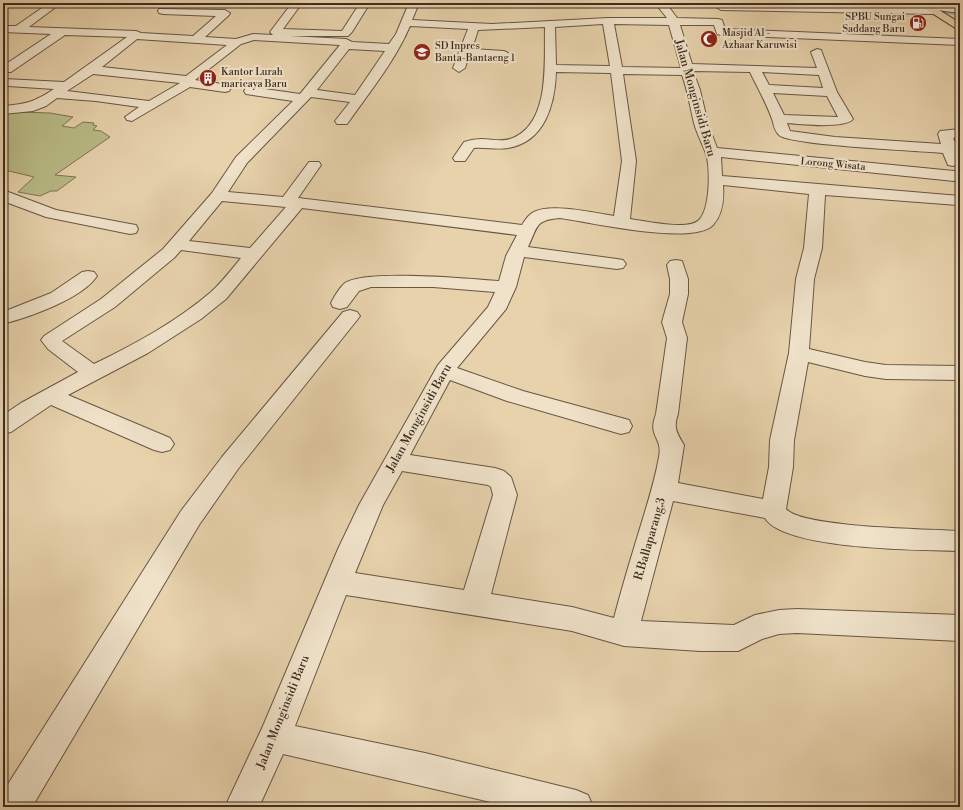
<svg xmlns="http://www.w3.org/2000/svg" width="963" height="810" viewBox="0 0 963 810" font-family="'Libre Bodoni',serif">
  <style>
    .green { fill: #b9bb87; stroke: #7c7454 }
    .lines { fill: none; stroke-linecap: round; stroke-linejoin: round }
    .canal { fill: #9ab5b3; fill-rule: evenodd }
    .minor-casing { stroke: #685644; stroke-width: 2 }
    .major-casing { stroke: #3e2d22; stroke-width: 2 }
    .minor { fill: #efe2c9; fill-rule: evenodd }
    .major { fill: #e7d2ac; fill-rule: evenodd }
    .labels { text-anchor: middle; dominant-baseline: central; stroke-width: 4; stroke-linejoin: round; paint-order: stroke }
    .far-poi-label { font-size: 10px; fill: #3e2d22; stroke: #efe2c9; text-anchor: start }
    .far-street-label { font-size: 10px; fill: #3e2d22; stroke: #efe2c9 }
    .street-label { font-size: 12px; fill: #3e2d22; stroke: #efe2c9 }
  </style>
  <rect width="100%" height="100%" fill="#e7d2ac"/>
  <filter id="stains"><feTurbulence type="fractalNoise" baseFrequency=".005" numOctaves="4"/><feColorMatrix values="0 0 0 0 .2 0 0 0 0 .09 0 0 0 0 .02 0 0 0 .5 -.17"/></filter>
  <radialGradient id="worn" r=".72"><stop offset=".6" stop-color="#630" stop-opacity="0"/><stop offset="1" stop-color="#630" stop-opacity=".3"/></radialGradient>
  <path class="green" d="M20 112 50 113 73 117 62 126 74 128 83 122 94 123 93 125 97 126 93 130 101 131 110 137 55 175 76 177 57 191H51L40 196 18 192 34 177 9 171 3 175V113Z"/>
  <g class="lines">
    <path class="canal" d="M899 3H924L960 10V16L905 6Z"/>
    <defs>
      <g id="minor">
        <path d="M49 3H61L29 27 136 31 141 33 193 36 216 16 163 14 159 13 158 11 159 9 225 10 230 13 229 15 205 37 236 39 253 34 273 35 270 32 292 3H302L283 29 342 31 360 3H370L352 32 348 36H290L346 39 352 42 389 44 396 34 409 3H419L412 20 492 24 608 18H667L655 3H666L677 18 718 19 722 20 725 29 960 39V45L721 35 717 34 714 25H680L692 64 817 68 811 52 817 49 821 50 837 92 853 119C845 129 800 124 787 123L790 131 835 137 941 144 938 134 940 131 960 129V137L953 138 958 149 957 151 960 163 953 166 948 165 943 153C921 151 788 145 779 135 774 130 774 125 772 119 766 102 757 87 750 72L693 71 700 90 708 124 717 148 954 171 960 174 959 179 954 181 721 157 722 176 960 196V204L958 205 825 195 822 248 814 279 809 349 865 362 886 365 960 366V380L886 379 865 376 808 362 794 440 793 467 786 509C802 528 930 529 960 531V551C922 550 784 550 765 518L673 501 641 621 734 625 755 615 779 610 797 609 960 615V641L797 633 779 634 762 639 738 651H700L624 646 572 631 346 595 295 726 425 753 576 790 588 795 593 807H512L283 754 259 807H225L263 726 338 549 359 505 438 365 488 307 495 292 433 287H371L359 291 347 307 340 309 333 307 331 303C334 297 340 287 345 283 366 269 471 279 499 281L506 256 517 235 302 208 226 299 201 319 148 353 68 395 170 438 174 444 170 450 162 452 154 450 51 405 11 432 3 434V415L21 403 78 372 48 349 41 340 44 336 101 299 163 249 212 193 236 157 293 101 246 94 244 91 246 88 250 87 300 94 340 45 254 40 241 44 195 80 229 85 231 88 229 91 225 92 190 87 132 121 127 120 125 117 139 107 96 101 57 98 46 106 33 111 3 114V106C27 104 34 102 54 89L8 86 3 84 4 79 64 82 127 37 65 35 11 72H3V66L51 34 3 32V26H16ZM603 24 610 66 556 65 555 27ZM614 24 669 25 681 68 622 67ZM410 26 468 29 453 68 459 72 465 68 469 56 504 57 510 54 504 51 472 49 478 30 545 27C544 62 551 125 510 139 501 142 491 139 482 139 476 139 470 140 464 142L453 158 455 161H465L474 148C485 147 497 150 508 148 545 142 555 104 556 72L611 73 622 161 614 216C595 213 551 203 534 212 529 214 525 220 522 225L298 198 321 165 319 162H309L283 197 228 192 247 163 311 97 350 102 335 121 337 124H347C369 93 395 61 410 26ZM137 39 227 45 186 76 102 67ZM349 49 385 51 355 95 317 90ZM762 72 819 75 823 88 769 85ZM93 74 180 83 149 101 67 91ZM623 74 682 75C688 91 690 107 694 123 697 135 704 146 707 157 710 172 710 209 699 220 688 231 646 221 630 219L636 161ZM773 93 827 96 838 117 784 115ZM723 185 809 194 804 248 796 279 789 353 770 440 769 467 763 499 678 483 684 445C677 433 673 428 678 414L687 338 682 322 688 294V279L682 261 676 260 670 261 667 265 670 279V294L662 322 667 338 656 414C647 438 663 436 659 457 654 485 645 511 637 538 629 564 621 591 614 618L572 607 491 594 517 495 511 477 504 471 495 468 410 455 450 380 507 401 621 434 629 432 632 426 629 420 523 391 457 368 506 309 516 287 524 257 617 269 623 268 626 264 623 260 617 259 528 247C538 226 535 220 560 218 589 222 693 246 713 225 723 214 724 199 723 185ZM222 201 286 207 250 248 189 241ZM181 250 241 258C232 269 222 282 211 292 176 322 135 344 94 364L62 341 115 307 175 257ZM402 471 488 485 491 487 493 495 464 590 355 573 383 505Z"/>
        <path d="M506 3H516V4L511 7 507 6Z"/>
        <path d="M920 3 960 7V13L937 10V13L933 14 721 10 716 7 721 4 923 8 919 5Z"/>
        <path d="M3 190 56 210 130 224 136 225 138 229 136 233 130 234 46 217 3 201Z"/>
        <path d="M88 271 94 272 97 276C82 299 29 317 3 324V312L51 293 82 272Z"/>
        <path d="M350 310 357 312 360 316 357 320 238 469 199 525 32 807H3V792L181 511 222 457 343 312Z"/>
      </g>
      <path id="major" d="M916 3H928L960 23V31Z"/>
    </defs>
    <use href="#minor" class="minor-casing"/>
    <use href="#major" class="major-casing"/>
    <use href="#minor" class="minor"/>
    <use href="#major" class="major"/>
  </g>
  <defs>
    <symbol id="fuel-disc" viewBox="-11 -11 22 22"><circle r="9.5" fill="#8f2418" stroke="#efe2c9"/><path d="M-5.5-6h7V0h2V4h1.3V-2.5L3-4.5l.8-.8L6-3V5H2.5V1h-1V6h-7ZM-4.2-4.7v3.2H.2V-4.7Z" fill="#fff"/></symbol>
    <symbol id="mosque-disc" viewBox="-11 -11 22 22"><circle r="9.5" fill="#8f2418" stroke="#efe2c9"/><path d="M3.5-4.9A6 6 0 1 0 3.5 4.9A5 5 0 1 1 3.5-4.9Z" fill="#fff"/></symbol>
    <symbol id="school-disc" viewBox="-11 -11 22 22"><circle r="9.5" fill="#8f2418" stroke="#efe2c9"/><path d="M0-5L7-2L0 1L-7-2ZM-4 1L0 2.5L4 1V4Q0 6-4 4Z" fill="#fff"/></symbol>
    <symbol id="building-disc" viewBox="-11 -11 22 22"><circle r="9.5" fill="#8f2418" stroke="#efe2c9"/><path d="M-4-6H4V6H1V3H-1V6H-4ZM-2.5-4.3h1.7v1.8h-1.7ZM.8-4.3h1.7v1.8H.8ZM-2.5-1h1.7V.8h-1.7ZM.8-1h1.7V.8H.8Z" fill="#fff"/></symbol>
  </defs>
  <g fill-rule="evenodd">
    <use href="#fuel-disc" x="908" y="13" width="20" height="20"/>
    <use href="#mosque-disc" x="699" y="29" width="20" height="20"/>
    <use href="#school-disc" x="412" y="42" width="20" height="20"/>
    <use href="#building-disc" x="198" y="68" width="20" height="20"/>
  </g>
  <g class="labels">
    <g class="far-poi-label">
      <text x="905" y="17" text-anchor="end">SPBU Sungai<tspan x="905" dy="12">Saddang Baru</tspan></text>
      <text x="722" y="33">Masjid Al -<tspan x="722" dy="12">Azhaar Karuwisi</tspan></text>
      <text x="435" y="46">SD Inpres<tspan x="435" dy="12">Banta-Bantaeng 1</tspan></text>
      <text x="221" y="72">Kantor Lurah<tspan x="221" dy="12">maricaya Baru</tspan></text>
    </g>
    <g class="far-street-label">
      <text transform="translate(833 164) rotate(5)">Lorong Wisata</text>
    </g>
    <g class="street-label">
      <text transform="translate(695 98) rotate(74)">Jalan Monginsidi Baru</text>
      <text transform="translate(419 418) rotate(-61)">Jalan Monginsidi Baru</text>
      <text transform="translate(650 539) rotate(-74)">R.Ballaparang,3</text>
      <text transform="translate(283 712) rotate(-68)">Jalan Monginsidi Baru</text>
    </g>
  </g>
  <rect width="963" height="810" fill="none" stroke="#e7d2ac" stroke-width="16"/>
  <rect x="4" y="4" width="955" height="802" fill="none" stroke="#3e2d22" stroke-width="2"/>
  <rect x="8" y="8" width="947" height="794" fill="none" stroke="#3e2d22"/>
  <rect width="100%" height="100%" filter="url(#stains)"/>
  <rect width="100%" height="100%" fill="url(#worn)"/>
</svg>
